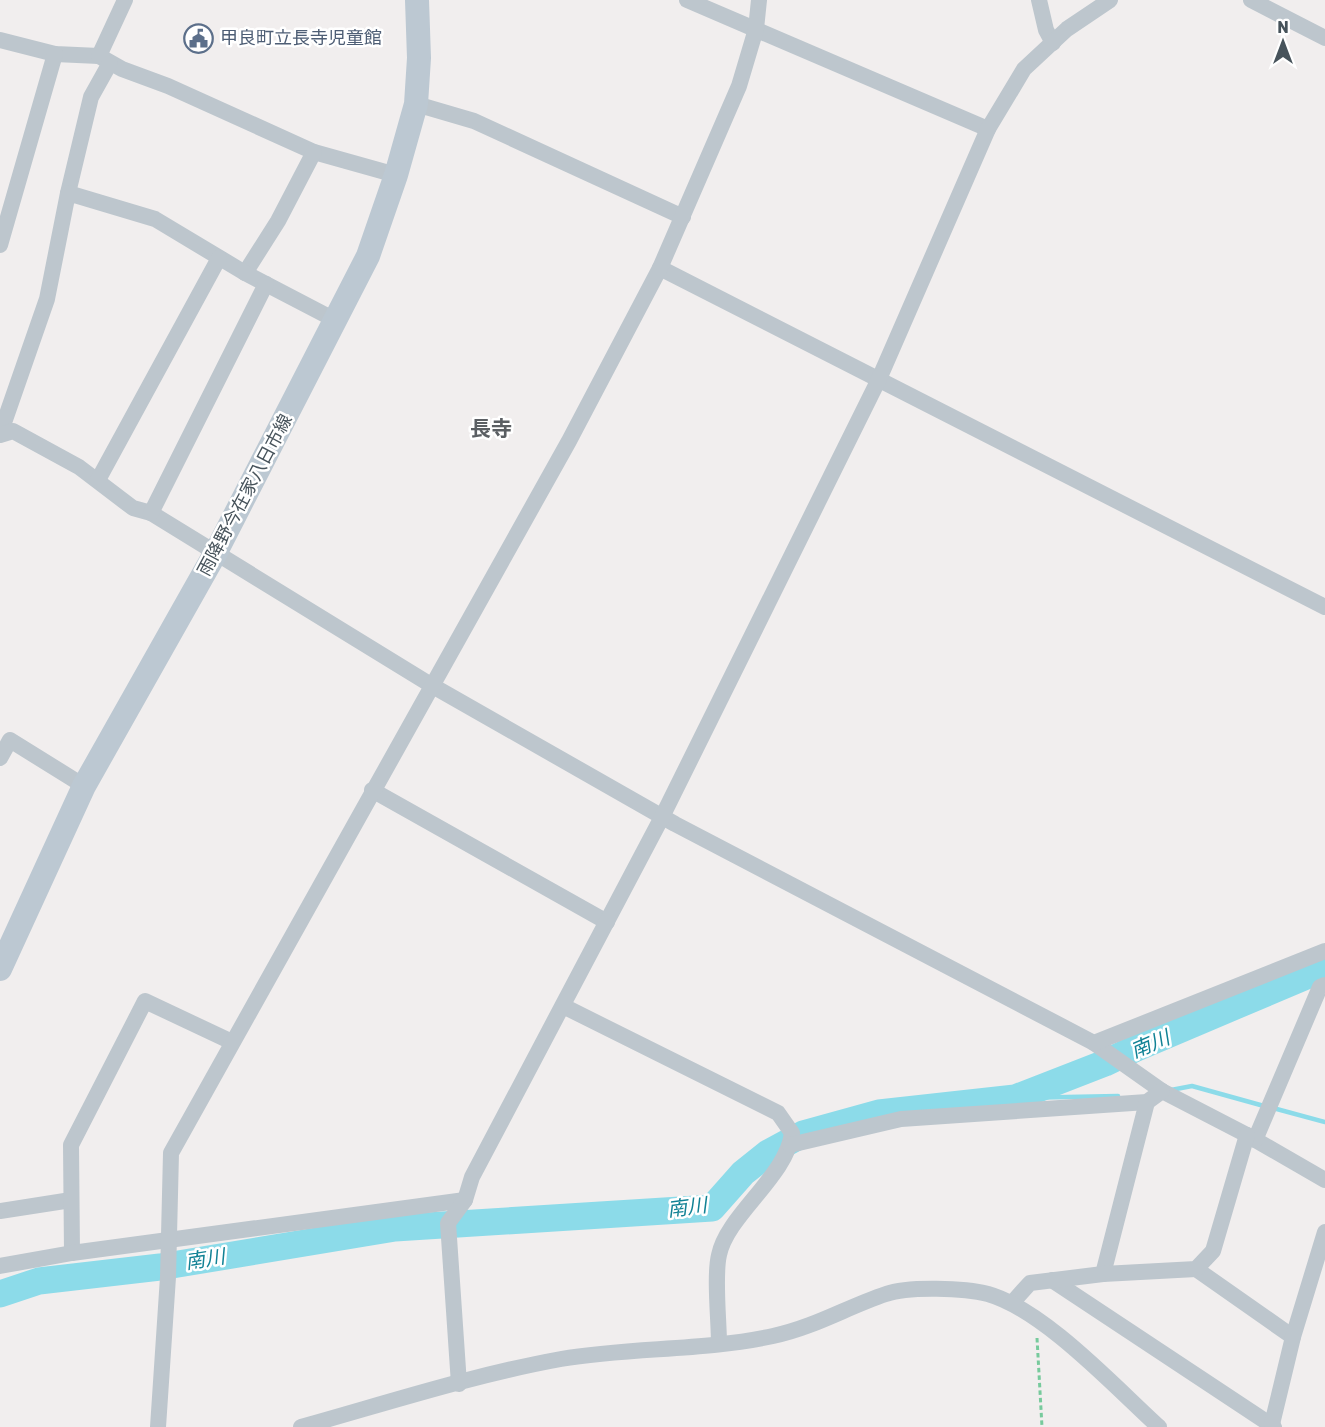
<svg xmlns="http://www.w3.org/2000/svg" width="1325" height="1427" viewBox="0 0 1325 1427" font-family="Rubik,'Noto Sans JP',sans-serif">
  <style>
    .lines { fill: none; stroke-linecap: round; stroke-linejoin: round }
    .stream { stroke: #8cdbe9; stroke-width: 4.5 }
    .river { stroke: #8cdbe9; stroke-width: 27 }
    .path { stroke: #77ca9c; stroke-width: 3; stroke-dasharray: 4.5 3; stroke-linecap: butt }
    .street { stroke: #bdc6cd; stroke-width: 16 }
    .secondary { stroke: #bcc8d2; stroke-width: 24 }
    .labels { text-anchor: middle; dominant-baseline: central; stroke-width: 5; stroke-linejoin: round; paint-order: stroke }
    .service-label { font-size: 18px; fill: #4e5e75; stroke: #fff; text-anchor: start }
    .street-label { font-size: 18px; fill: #47535b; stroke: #fff }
    .water-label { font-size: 20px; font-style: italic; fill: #118295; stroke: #fff }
    .quarter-label { font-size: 21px; font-weight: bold; fill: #5b5f63; stroke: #fff }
  </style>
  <rect width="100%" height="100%" fill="#f1eeee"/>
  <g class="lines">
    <g class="stream">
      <path d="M1171 1090 1192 1086 1264 1106"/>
      <path d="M1015 1098 1118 1096"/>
      <path d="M1273 1108 1325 1122"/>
    </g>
    <path class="river" d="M0 1294 39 1281 160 1267 395 1228 712 1208 743 1173 768 1153 803 1134 879 1113 1015 1098 1105 1063 1134 1049 1325 968"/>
    <path class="path" d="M1037 1338 1042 1427"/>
    <g class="street">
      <path d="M687 0 988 129"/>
      <path d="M1039 0 1046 30 1053 43"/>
      <path d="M1251 0 1325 38"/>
      <path d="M0 40 55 54 99 56 122 69 168 86 314 152 396 175"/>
      <path d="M99 56 125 0"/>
      <path d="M416 104 474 121 683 217"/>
      <path d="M68 193 91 97 110 63"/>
      <path d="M0 245 55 54"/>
      <path d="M660 268 1325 607"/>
      <path d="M245 273 278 221 314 152"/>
      <path d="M0 434 47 299 68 193 155 219 245 273 337 321"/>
      <path d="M0 435 13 431 79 467 133 508 151 513 431 685 675 824 1094 1043 1162 1091 1247 1135 1325 1180"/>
      <path d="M98 480 219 258"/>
      <path d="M151 513 266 284"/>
      <path d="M0 758 10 740 84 786"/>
      <path d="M372 790 607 922"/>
      <path d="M563 1006 778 1113 792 1133C787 1176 727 1215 719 1255 714 1276 719 1321 719 1344"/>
      <path d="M1094 1043 1325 951"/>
      <path d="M1255 1140 1320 987 1325 985"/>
      <path d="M790 1145 901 1119 1147 1102 1162 1091"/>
      <path d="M0 1211 71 1200"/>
      <path d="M72 1253 71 1145 145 1001 232 1042"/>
      <path d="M0 1266 72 1253 465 1200"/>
      <path d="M1196 1269 1293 1337"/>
      <path d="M1103 1274 1147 1102"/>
      <path d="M1052 1280 1274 1427"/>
      <path d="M1012 1303 1030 1283 1103 1274 1196 1269 1213 1251 1247 1135"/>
      <path d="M459 1384 448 1223 465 1200 472 1177 662 817 879 379 988 129 1024 69 1067 29 1110 0"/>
      <path d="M1272 1424 1293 1337 1325 1232"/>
      <path d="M158 1427 168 1277 171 1153 569 441 660 268 739 86 756 29 759 0"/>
      <path d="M301 1427C387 1403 473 1375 561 1359 631 1347 704 1351 773 1336 815 1327 847 1307 886 1294 908 1286 965 1288 988 1294 1044 1310 1115 1387 1159 1427"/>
    </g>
    <path class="secondary" d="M0 969 84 786 216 552 368 256 396 175 416 104 419 58 417 0"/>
  </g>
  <defs>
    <symbol id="civic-ring" viewBox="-11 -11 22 22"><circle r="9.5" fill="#fff" stroke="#5c6f8a" stroke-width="1.5"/><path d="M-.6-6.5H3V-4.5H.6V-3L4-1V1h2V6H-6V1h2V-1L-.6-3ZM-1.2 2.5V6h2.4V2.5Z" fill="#5c6f8a"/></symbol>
  </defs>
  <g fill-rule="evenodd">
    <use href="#civic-ring" x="182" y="22" width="33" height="33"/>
  </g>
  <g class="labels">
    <g class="service-label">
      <text x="220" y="38">甲良町立長寺児童館</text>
    </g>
    <g class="street-label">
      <text transform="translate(245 495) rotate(-62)">雨降野今在家八日市線</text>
    </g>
    <g class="water-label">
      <text transform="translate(1150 1044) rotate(-23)">南川</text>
      <text transform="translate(687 1207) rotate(-7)">南川</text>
      <text transform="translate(205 1259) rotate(-9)">南川</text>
    </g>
    <g class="quarter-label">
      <text x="491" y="428">長寺</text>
    </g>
  </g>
  <g transform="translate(1283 42)" stroke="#ffffff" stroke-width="4.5" paint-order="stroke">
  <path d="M0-4.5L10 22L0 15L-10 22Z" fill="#47535b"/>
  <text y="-9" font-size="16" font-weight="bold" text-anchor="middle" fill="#47535b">N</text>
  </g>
</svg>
